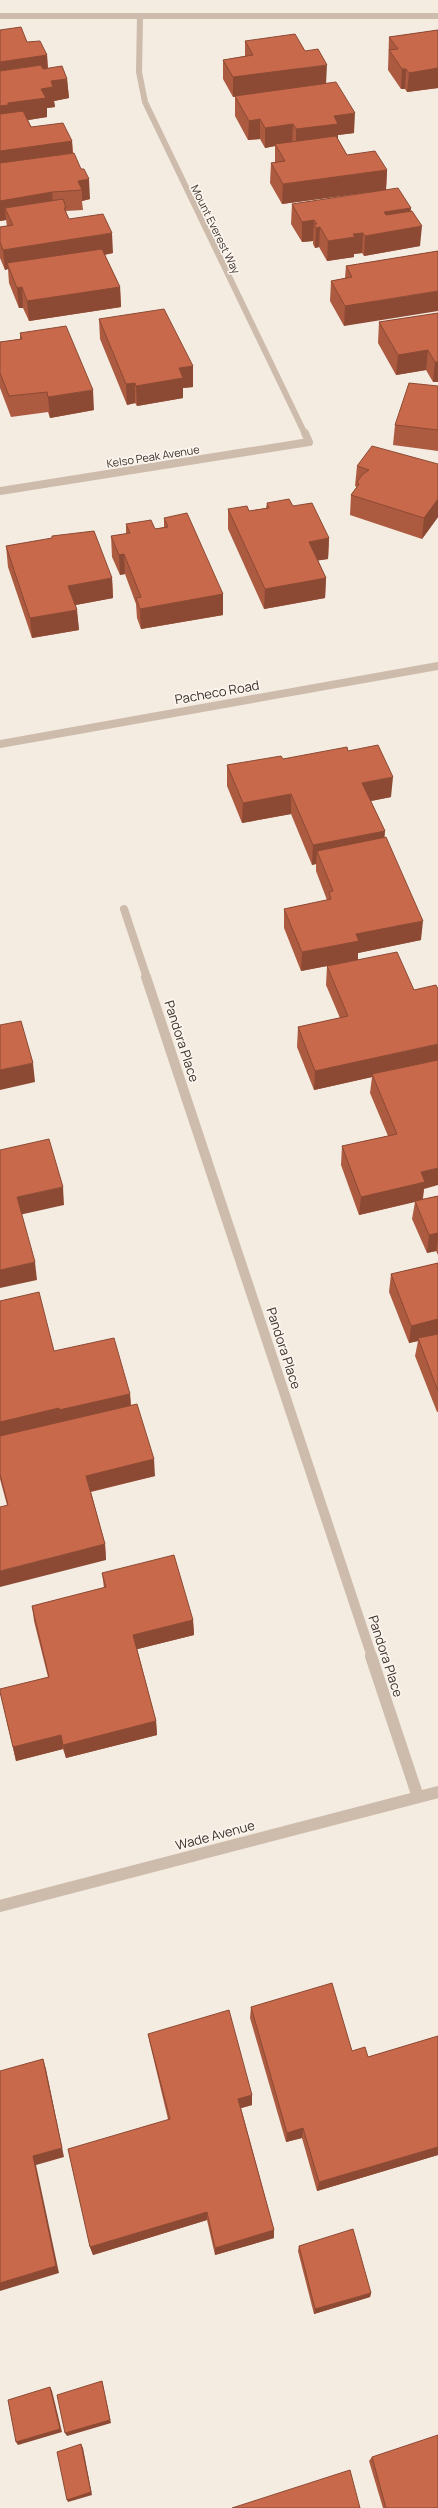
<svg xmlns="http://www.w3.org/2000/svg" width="438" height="2508" viewBox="0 0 438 2508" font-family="Manrope,sans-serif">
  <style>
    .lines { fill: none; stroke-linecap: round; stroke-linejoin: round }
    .minor-far3 { stroke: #cdbbac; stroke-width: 6 }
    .minor-far2 { stroke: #cdbbac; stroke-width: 8 }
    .minor-far1 { stroke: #cdbbac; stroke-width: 10 }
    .minor { stroke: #cdbbac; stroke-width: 12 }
    .tertiary { stroke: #cdbbac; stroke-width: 8 }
    .wall { fill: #ac5a40 }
    .shaded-wall { fill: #8c4a34 }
    .building { fill: #c8694b; stroke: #8c4a34 }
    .labels { text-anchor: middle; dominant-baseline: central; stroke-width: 3.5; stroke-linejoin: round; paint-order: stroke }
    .far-street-label { font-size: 11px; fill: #3b302b; stroke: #fbf5ee }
    .street-label { font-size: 13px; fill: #3b302b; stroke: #fbf5ee }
  </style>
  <rect width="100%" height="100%" fill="#f4ebe1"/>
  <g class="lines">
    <g class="minor-far3">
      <path d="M0 16H438"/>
      <path d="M140 16 139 72 145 102 305 434"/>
    </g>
    <g class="minor-far2">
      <path d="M0 491 309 442 305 433"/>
      <path d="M124 909 147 978"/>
    </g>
    <path class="minor-far1" d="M146 977 372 1657"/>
    <g class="minor">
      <path d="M371 1656 418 1797"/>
      <path d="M0 1906 438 1792"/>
    </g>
    <path class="tertiary" d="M0 744 438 666"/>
  </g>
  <g class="wall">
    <path d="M0 30 27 42 47 55 48 68 67 79 69 98 54 101 55 107 47 108V117L28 120 31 127 72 141 73 153 90 199 82 201 83 210 66 211 67 214 69 219 113 253 105 255 120 287 121 307 29 321 23 308H19L9 283 8 269 5 270 0 258V227L7 226 6 220 0 221Z"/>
    <path d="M438 30V88L407 92 405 89H401L388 70 389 37Z"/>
    <path d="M245 41 326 83 354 133 338 135V139L347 155 387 170 386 190 282 204 270 183 271 163 275 162V146L265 148 260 139 248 140 235 116V96L233 97 223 79V60L245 56Z"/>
    <path d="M292 204 411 208 410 212 420 246 364 256 362 253 354 254V257L327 261 319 247 315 248 313 244V241L302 242 291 224Z"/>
    <path d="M438 251 344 326 330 301 331 281 345 278 346 266Z"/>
    <path d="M438 313V382H433L426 370 396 375 378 343 379 322Z"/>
    <path d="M99 319 193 366V387L183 388V398L137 406 135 403 127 405 100 339Z"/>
    <path d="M20 333 94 410 50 418 48 412 11 417 0 388V342L20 339Z"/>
    <path d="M438 386V451L393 445 395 425Z"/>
    <path d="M438 464V517L422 539 350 515 351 495 357 487 355 486 357 466Z"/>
    <path d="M267 503 293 506 329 538 328 559 318 560 326 578 325 598 264 609 228 529V509L249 511 266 508Z"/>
    <path d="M164 518 223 594V615L141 629 137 618 136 604 125 574 120 575 112 557 111 536 126 534V524L155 529 164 527Z"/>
    <path d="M52 536 112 578 113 598 76 605 79 630 32 638 8 567 6 546 52 539Z"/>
    <path d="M348 751 391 797 371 801 385 831 384 838 421 940 358 953V960L424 1189 423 1199 438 1196V1255L436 1251 427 1253 412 1219 415 1202 359 1215 341 1165 342 1146 388 1136 370 1093 372 1077 314 1090 297 1047 298 1027 340 1018 326 985 327 966 301 971 284 928V909L327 900 316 871V864L312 865 291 814 242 823 227 786V765L283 759Z"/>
    <path d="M438 1263V1412H437L415 1356 418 1341 409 1343 389 1292 391 1274Z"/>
    <path d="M0 1301 54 1351 130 1394 131 1405 155 1476 91 1492 105 1544 106 1560 7 1505 0 1479Z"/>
    <path d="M102 1573 193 1620 194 1635 137 1649 156 1721 157 1735 66 1758 63 1749 16 1761 0 1692 48 1677 34 1621 32 1606 104 1588Z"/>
    <path d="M251 2007 352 2051 368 2057 438 2036V2155L317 2191 302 2138 286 2142 250 2018Z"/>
    <path d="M148 2034 252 2095V2105L241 2108 274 2230V2238L215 2255 207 2220 93 2255 90 2247 168 2119 150 2044Z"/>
    <path d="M299 2246 371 2293 370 2297 314 2314 298 2251Z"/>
    <path d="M372 2457 438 2508H383L369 2461Z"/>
  </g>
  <g class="shaded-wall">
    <path d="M47 55 48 75 0 81V62Z"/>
    <path d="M327 65 326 84 233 97V77Z"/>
    <path d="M438 68V88L407 92 409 73Z"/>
    <path d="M402 69H406L405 89H401Z"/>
    <path d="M67 79 69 98 54 101 55 107 47 108V117L10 123 0 126V106L41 89 51 81Z"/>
    <path d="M355 113 354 133 338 135 337 143 296 149V129L334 116Z"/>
    <path d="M260 119V139L248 140 249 121Z"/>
    <path d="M293 124 292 143 275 144V146L265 148V128Z"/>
    <path d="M72 141 73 161 0 172V151Z"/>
    <path d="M387 170 386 190 282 204 283 184Z"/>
    <path d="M89 179 90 199 82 201V190L78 181Z"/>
    <path d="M52 192 54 212 5 208 6 220 0 221V201Z"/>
    <path d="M411 208 409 228 383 232 384 212Z"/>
    <path d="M314 220 313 241 302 242V222Z"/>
    <path d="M422 226 420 246 364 256 365 236Z"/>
    <path d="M320 227 319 247 315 248 316 228Z"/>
    <path d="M112 233 113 253 10 269 7 263 8 269 5 270 3 250Z"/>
    <path d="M363 233 362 253 354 254V257L327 261 328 241 353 234Z"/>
    <path d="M22 287 23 308H19L17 288Z"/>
    <path d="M120 287 121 307 29 321 27 301Z"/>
    <path d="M438 291V311L344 326 345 306Z"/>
    <path d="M428 350 426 370 396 375 398 355Z"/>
    <path d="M435 362H438V382H433Z"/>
    <path d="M193 366V387L183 388V398L137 406 136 386 179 368Z"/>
    <path d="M135 383V403L127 405 126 384Z"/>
    <path d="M93 390 94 410 50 418 48 397Z"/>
    <path d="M438 499V517L422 539 424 518Z"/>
    <path d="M329 538 328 559 308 562 309 542Z"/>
    <path d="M124 554 125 574 120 575 119 555Z"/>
    <path d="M112 578 113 598 70 606 68 586Z"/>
    <path d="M326 578 325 598 264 609 265 589Z"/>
    <path d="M223 594V615L141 629 140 609Z"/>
    <path d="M77 610 79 630 32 638 30 618Z"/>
    <path d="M393 777 391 797 361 803 362 783Z"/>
    <path d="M291 794V814L242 823 243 803Z"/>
    <path d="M385 831 383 851H317L316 864 312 865 313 845Z"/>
    <path d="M423 921 421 940 358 953V960L301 971 302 952 356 934Z"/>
    <path d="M438 1044V1063L372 1074V1077L314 1090 315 1071Z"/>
    <path d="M33 1063 35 1082 0 1090V1070Z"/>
    <path d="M438 1168V1185L424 1189 422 1200 359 1215 361 1197 421 1172Z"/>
    <path d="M63 1187 64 1205 19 1215 17 1197Z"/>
    <path d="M438 1233V1240L436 1251 427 1253 429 1235Z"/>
    <path d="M35 1262 37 1280 0 1288V1270Z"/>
    <path d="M438 1319V1336L418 1338V1341L409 1343 411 1326Z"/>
    <path d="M130 1394 131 1411 61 1427 59 1410Z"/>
    <path d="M59 1408 61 1425 0 1439V1422Z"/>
    <path d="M154 1459 155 1476 88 1492 86 1476Z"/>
    <path d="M105 1544 106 1560 0 1587V1571Z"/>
    <path d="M193 1620 194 1635 134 1650 133 1635Z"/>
    <path d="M156 1721 157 1735 66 1758 63 1745Z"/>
    <path d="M61 1735 63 1749 16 1761 13 1747Z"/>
    <path d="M43 2059 46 2069 64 2157 36 2165 59 2273 0 2291V2283L33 2156Z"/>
    <path d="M252 2095V2105L238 2109V2099Z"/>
    <path d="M303 2128 302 2138 286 2142 287 2133Z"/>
    <path d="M438 2147V2155L317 2191 319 2182Z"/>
    <path d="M207 2212V2220L93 2255 90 2247Z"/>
    <path d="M274 2230V2238L215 2255V2248Z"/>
    <path d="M371 2293 370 2297 314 2314 315 2309Z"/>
    <path d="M102 2381 111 2423 67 2436 65 2433Z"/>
    <path d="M50 2387 52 2391 62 2432 18 2445 16 2442Z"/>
    <path d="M81 2444 83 2448 92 2495 68 2502 67 2500Z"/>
  </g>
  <g class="building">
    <path d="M21 27 27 42 40 41 47 55 0 62V30Z"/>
    <path d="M438 30V68L409 73 406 69H402L389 50 398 49 389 37Z"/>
    <path d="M295 34 305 51 318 49 327 65 233 77 223 60 253 55 245 41Z"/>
    <path d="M41 65 43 69 62 66 67 79 51 81 53 87 41 89 46 98 8 103V105L0 106V71Z"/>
    <path d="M336 82 355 113 334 116 338 124 296 129 293 124 265 128 260 119 249 121 235 96Z"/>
    <path d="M23 111 31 127 63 123 72 141 0 151V114Z"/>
    <path d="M336 136 347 155 375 151 387 170 283 184 271 163 285 161 275 144Z"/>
    <path d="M74 153 81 169H84L89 179 78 181 82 190 52 192 0 201V163Z"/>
    <path d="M398 188 411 208 384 212 386 215 412 211 422 226 365 236 363 233 353 234 355 237 328 241 320 227 316 228 314 224H317L314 220 302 222 292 204Z"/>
    <path d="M63 199 66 208H64L69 219 103 214 112 233 3 250 0 242V227L13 225 5 208Z"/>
    <path d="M102 249 120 287 27 301 22 287 17 288 7 263Z"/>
    <path d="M438 251V291L345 306 331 281 352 277 346 266Z"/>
    <path d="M164 309 193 366 179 368 183 378 136 386 135 383 126 384 99 319Z"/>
    <path d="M438 313V362H435L428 350 398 355 379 322Z"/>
    <path d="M66 326 93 390 48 397 47 392 9 396 0 373V342L22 339 20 333Z"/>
    <path d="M409 383 438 386V430L395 425Z"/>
    <path d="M372 446 438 464V499L424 518 351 495 359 484 357 482 363 474 369 470 357 466Z"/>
    <path d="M289 499 293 506 312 503 329 538 309 542 326 578 265 589 228 509 247 506 249 511 269 508 267 503Z"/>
    <path d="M187 513 223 594 140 609 136 598 141 597 124 554 119 555 111 536 130 533 126 524 151 520 155 529 168 527 164 518Z"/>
    <path d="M94 531 112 578 68 586 77 610 30 618 6 546 52 538V536Z"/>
    <path d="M378 745 393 777 362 783 385 831 313 845 291 794 243 803 227 765 281 756 283 759 347 747 348 751Z"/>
    <path d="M386 837 423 921 356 934 359 941 302 952 284 909 331 899 329 892 333 891 317 851Z"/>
    <path d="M397 952 414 990 436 985 438 989V1044L315 1071 298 1027 348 1016 327 966Z"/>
    <path d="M21 1021 33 1063 0 1070V1025Z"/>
    <path d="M438 1060V1168L421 1172 425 1182 361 1197 342 1146 397 1134 372 1074Z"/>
    <path d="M49 1139 63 1187 17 1197 35 1262 0 1270V1150Z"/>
    <path d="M438 1196V1233L429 1235 415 1201Z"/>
    <path d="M438 1263V1319L411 1326 391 1274Z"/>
    <path d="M39 1292 54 1351 114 1338 130 1394 59 1410V1408L0 1422V1301Z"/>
    <path d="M438 1334V1391L418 1338Z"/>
    <path d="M137 1404 154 1459 86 1476 105 1544 0 1571V1507L8 1505 0 1474V1436Z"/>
    <path d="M174 1555 193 1620 133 1635 156 1721 63 1745 61 1735 13 1747 0 1692V1689L49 1677 32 1606 106 1587 102 1573Z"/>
    <path d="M332 1983 352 2051 365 2047 368 2057 438 2036V2147L319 2182 303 2128 287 2133 251 2007Z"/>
    <path d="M229 2010 252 2095 238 2099 274 2230 215 2248 207 2212 90 2247 68 2149 170 2119 148 2034Z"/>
    <path d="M43 2059 62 2148 33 2156 56 2266 0 2283V2071Z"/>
    <path d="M353 2229 371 2293 315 2309 299 2246Z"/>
    <path d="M102 2381 110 2420 65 2433 57 2395Z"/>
    <path d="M50 2387 60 2429 16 2442 8 2400Z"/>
    <path d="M438 2435V2508H386L372 2457Z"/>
    <path d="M81 2444 91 2492 67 2500 57 2452Z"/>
    <path d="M350 2470 360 2508H232Z"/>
  </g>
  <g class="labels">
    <g class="far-street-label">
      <text transform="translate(216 229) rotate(64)">Mount Everest Way</text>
      <text transform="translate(153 456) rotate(-9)">Kelso Peak Avenue</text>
    </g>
    <g class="street-label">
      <text transform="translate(217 692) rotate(-10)">Pacheco Road</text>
      <text transform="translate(182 1041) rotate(72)">Pandora Place</text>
      <text transform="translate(284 1348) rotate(72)">Pandora Place</text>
      <text transform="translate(386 1656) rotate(72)">Pandora Place</text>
      <text transform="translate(215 1835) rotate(-15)">Wade Avenue</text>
    </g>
  </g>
</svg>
